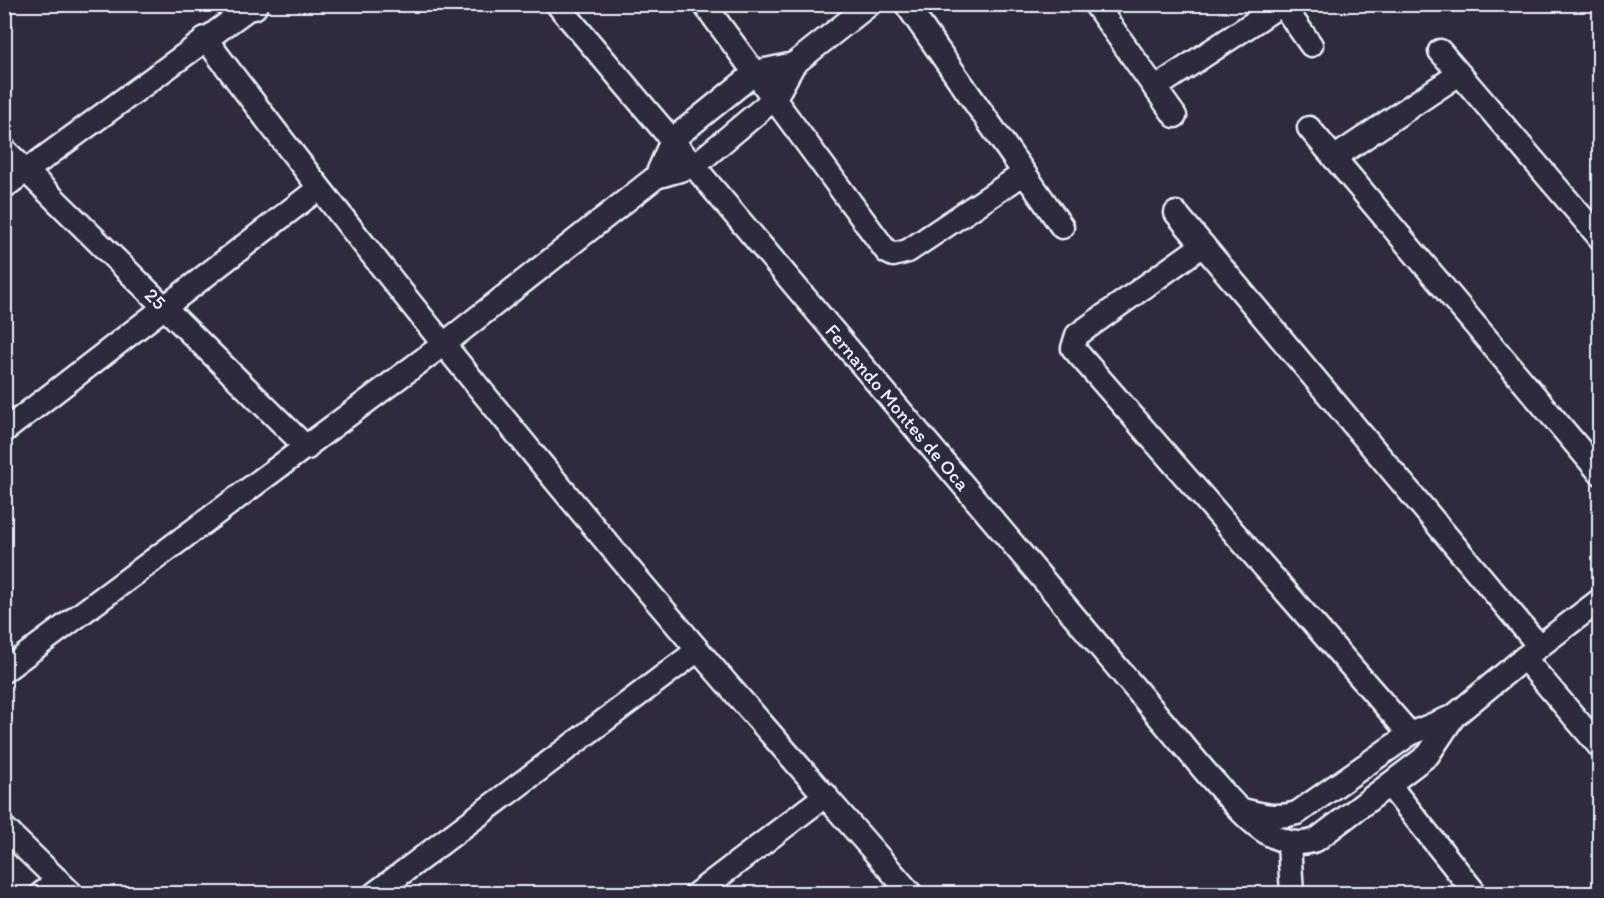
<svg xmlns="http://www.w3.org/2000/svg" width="1604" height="898" viewBox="0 0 1604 898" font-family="Itim,sans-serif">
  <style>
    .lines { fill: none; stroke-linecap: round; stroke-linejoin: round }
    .minor-casing { stroke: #e8f1f8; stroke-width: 27 }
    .tertiary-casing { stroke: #e8f1f8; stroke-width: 33 }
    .minor { stroke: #2f2a3d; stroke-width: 22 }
    .tertiary { stroke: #2f2a3d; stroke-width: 28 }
    .labels { text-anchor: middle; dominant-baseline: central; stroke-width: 4.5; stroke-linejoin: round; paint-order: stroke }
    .street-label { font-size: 20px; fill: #e8f1f8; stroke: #2f2a3d }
  </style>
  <rect width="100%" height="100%" fill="#2f2a3d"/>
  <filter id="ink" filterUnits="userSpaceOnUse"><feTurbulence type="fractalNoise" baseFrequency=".0167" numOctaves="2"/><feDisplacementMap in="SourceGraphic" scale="12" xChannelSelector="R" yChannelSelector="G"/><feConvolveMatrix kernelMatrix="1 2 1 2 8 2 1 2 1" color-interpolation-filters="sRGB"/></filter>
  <g filter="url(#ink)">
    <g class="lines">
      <defs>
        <g id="minor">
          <path id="s1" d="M557 4 1209 776C1236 805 1271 856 1316 840L1428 755 1454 716 1524 658 1600 600"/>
          <path d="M704 4 887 252 893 255 908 251 1023 174"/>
          <path d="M906 4 1062 227"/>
          <path d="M1095 4 1175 116"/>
          <path d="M1282 4 1311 45"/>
          <path d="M205 38C362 248 528 451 698 650 768 732 840 812 911 894"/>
          <path d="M1440 51 1600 238"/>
          <path d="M1155 88 1282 4"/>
          <path d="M1309 128 1600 473"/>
          <path id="s2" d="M4 149 307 448"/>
          <path d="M1334 158 1459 74"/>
          <path d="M656 177 672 140 756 72 794 64"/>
          <path d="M4 187 253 5"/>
          <path d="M1176 213 1539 646"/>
          <path d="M1203 245 1077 335 1073 348 1410 734"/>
          <path d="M4 431 318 189"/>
          <path d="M1524 658 1600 747"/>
          <path d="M4 671 444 344 656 177 694 166 775 98 794 64 870 4"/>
          <path d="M1390 786 1476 894"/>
          <path d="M1243 810C1262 815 1277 819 1297 813L1410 734 1454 716"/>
          <path d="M4 828 72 894"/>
          <path d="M1289 844 1292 894"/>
          <path d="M41 894 58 880"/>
          <path d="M374 894 698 650"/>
          <path d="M696 894 826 795"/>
        </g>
        <path id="tertiary" d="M253 5V4"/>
      </defs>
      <use href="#minor" class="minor-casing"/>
      <use href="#tertiary" class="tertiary-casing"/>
      <use href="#minor" class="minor"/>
      <use href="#tertiary" class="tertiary"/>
    </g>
  </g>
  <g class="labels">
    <g class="street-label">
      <text stroke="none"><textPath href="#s2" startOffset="213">25</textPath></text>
      <text stroke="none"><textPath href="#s1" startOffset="528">Fernando Montes de Oca</textPath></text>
    </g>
  </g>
  <rect width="1604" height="898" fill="none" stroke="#2f2a3d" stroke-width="24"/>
  <rect x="12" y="12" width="1580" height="874" fill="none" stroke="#e8f1f8" stroke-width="2" filter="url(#ink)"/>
</svg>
